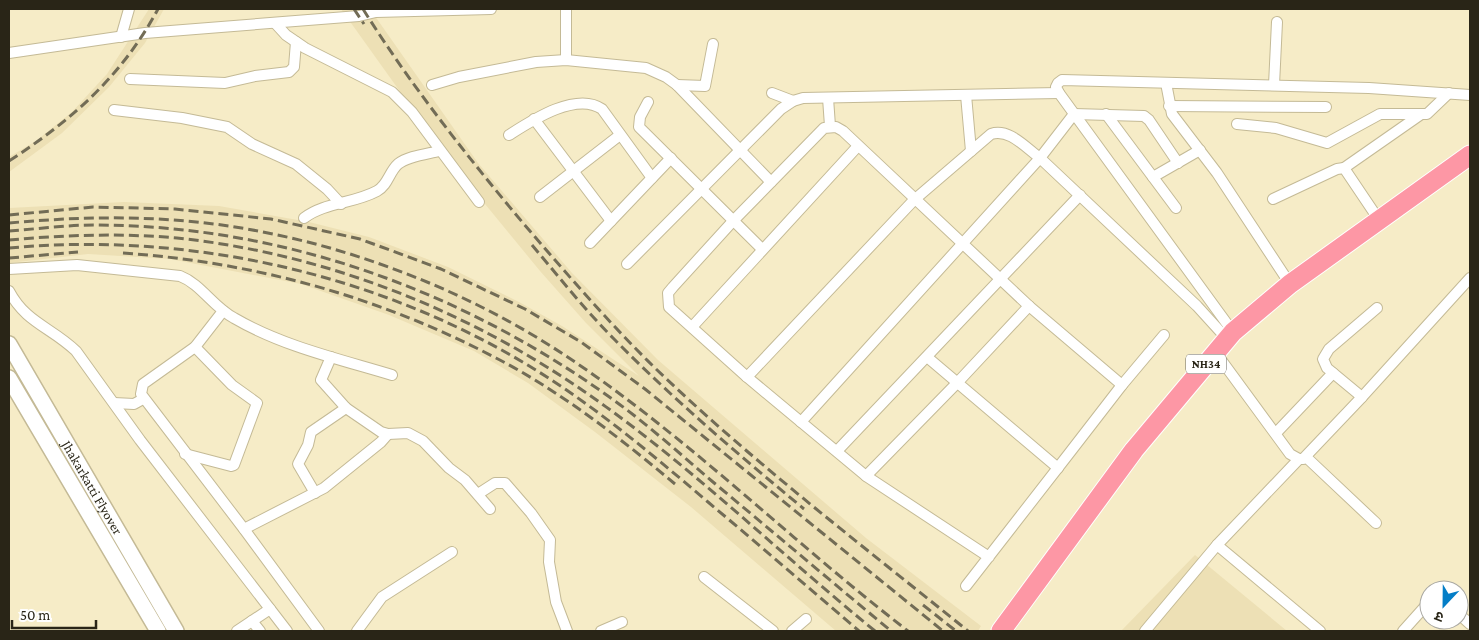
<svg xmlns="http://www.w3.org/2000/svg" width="1479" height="640" viewBox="0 0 1479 640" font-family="'Crimson Pro','Noto Sans Devanagari',serif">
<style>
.built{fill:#ede0b5}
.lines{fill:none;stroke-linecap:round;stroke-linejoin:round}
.street-casing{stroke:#c4ba96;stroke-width:12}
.secondary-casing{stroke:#c4ba96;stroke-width:18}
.highway-casing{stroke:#fff;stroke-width:21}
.street{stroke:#fff;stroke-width:10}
.secondary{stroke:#fff;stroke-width:15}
.highway{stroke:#fd97a5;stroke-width:19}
.rail{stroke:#726c56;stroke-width:3;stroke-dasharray:10 5;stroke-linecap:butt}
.labels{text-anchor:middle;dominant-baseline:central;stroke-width:4.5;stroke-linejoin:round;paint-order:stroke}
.shield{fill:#fff;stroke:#69665d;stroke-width:1}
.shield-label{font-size:12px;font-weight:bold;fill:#292517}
.street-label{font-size:14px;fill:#292517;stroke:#fff}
</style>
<rect width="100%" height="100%" fill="#f6ecc7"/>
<g class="built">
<path d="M149,9H164L145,43L109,87L62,133L9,172V157L36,141L72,112L107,74Z"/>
<path d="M341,9H370L478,163L572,273L658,360L866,538L981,626L978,631H836L691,507L595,432L528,383L474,351L389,315L301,284L170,259L88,254L9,263V208L124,202L219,206L309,222L369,237L448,267L519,302L562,326L639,376L586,323L540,271L449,160Z"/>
<path d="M1195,555L1287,631H1121Z"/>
</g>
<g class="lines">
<defs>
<g id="street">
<path d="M566,9V60"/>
<path d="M275,23L286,35L305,48L392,92L412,112L479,202"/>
<path d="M121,37L129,9"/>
<path d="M9,53L145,33L359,16L376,12L491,9"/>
<path d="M130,79L225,83L255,76L289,72L294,67L296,42"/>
<path d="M1166,83L1172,114L1217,173L1290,284"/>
<path d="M432,85L459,77L536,62L566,60L646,68L666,77L677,85L771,182"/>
<path d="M677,85L705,86L713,44"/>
<path d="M1274,85L1277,22"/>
<path d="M772,93L793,101"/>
<path d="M966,95L971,151"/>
<path d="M828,98L830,126"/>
<path d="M648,102L640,117L639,127L762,249"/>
<path d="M1169,106L1326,107"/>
<path d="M114,110L182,118L227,127L252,144L296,164L327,189L341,204"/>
<path d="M1106,114L1176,208"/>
<path d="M534,119L611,221"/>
<path d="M1237,124L1276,128L1327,143L1380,114H1427L1449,93"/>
<path d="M509,135C531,121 576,91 602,109L652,178"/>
<path d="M1344,168L1420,115"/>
<path d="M1153,177L1200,150"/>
<path d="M540,197L620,135"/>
<path d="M1273,199L1337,169L1344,168L1379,220"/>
<path d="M304,218C325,202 353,204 377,191C388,185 389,172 398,164C408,156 427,154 439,151"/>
<path d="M590,243L671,158"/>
<path d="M627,264L781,109L793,101L803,98L1059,93"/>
<path d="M9,269L77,265L180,276C201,284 213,307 234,318C282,346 339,359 392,375"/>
<path d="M9,291C26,323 51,327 76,351L140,440L287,631"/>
<path d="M223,311L195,347L143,384L141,394L244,529L319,631"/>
<path d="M692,327L858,146"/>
<path d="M1233,332L1059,93L1056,87L1058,83L1062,80L1369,88L1470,95"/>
<path d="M1216,353L1290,454L1299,459H1303L1362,397L1470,278"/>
<path d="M331,357L321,380L346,408L381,432L388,434L408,433L423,441L449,468L465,480L490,509"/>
<path d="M927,357L1058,468"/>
<path d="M747,377L914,200L991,134C1009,128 1025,147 1040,158L1074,114L1144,116L1149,120L1178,163"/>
<path d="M1122,385L1164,335"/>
<path d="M1362,397L1327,368L1323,359L1329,349L1377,308"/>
<path d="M114,403L134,404L143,399"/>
<path d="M801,422L1040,158L1197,306L1227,339"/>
<path d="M1276,433L1333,373"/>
<path d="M837,451L1080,195"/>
<path d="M185,454L231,466L234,465L257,403L232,385L195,347"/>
<path d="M1306,457L1376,523"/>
<path d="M866,476L958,382L1029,306"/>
<path d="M315,493L298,464L308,445L311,432L346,408"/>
<path d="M478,494L495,483H505L531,513L550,540L549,562L556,602L567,631"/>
<path d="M244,529L324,488L381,442L388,434"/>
<path d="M1217,545L1320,631"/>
<path d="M704,577L773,631"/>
<path d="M966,586C1018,520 1070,452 1122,385L1029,306L843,131L836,127L824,128L733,221L673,287L668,293L669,307L747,377L866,476L989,557"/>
<path d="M1459,614L1470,624"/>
<path d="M252,621L260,631"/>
<path d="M237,631L270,609"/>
<path d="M357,631L382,597L452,552"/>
<path d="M601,631L622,622"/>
<path d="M792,631L806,619"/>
<path d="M1145,631L1217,545L1299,459"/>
<path d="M1403,631L1429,602"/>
</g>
<g id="secondary">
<path id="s1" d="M9,344L176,631"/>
<path d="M9,378L158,631"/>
</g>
<path id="highway" d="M1001,631L1134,450L1233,332L1290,284L1470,155"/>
</defs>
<use href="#street" class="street-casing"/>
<use href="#secondary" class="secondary-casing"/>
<use href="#highway" class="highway-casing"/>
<use href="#street" class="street"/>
<use href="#secondary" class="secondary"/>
<use href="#highway" class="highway"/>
<g class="rail">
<path d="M354,9L364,24"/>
<path d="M363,9C410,84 466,155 523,223C566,273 609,323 656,369C754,463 863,546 968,631"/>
<path d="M9,161C72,120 122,76 158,9"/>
<path d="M9,215L93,207L175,209L271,219L360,239L441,269L525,309L581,342L645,389L943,631"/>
<path d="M9,223C64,218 118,216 173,220C307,229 451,280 563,354C686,435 791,541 908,631"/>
<path d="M9,231C37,229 66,225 94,225C280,225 458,289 608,396C645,422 679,453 713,482C773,532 832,582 891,631"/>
<path d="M9,240C64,235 121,233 177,238C322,253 465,309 585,392C688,463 778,552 875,631"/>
<path d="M532,245C559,277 585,310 614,339C674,400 739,455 804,509"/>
<path d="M9,248C182,232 363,270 514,357C584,397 647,450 708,502C759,545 809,588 859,631"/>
<path d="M123,253C254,262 380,297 496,358C560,391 620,438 675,484"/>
<path d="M9,258L78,252"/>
<path d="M923,605L956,631"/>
</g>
</g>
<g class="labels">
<rect class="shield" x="1186" y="354.5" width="40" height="19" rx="4"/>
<g class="shield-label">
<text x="1206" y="364">NH34</text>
</g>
<g class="street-label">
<text stroke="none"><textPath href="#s1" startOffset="166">Jhakarkatti Flyover</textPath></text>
</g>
</g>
<rect width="1479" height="640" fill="none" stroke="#292517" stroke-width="20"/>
<g transform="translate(1444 605) rotate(202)"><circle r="24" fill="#ffffff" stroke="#a9a8a2"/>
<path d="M0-4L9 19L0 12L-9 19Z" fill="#047ec7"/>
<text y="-8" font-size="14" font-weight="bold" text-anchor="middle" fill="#292517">उ</text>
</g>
<path d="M12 620v8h84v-8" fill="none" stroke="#292517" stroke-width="2.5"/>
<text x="20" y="620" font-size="15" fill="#292517" stroke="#ffffff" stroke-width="4" paint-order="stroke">50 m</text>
</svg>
